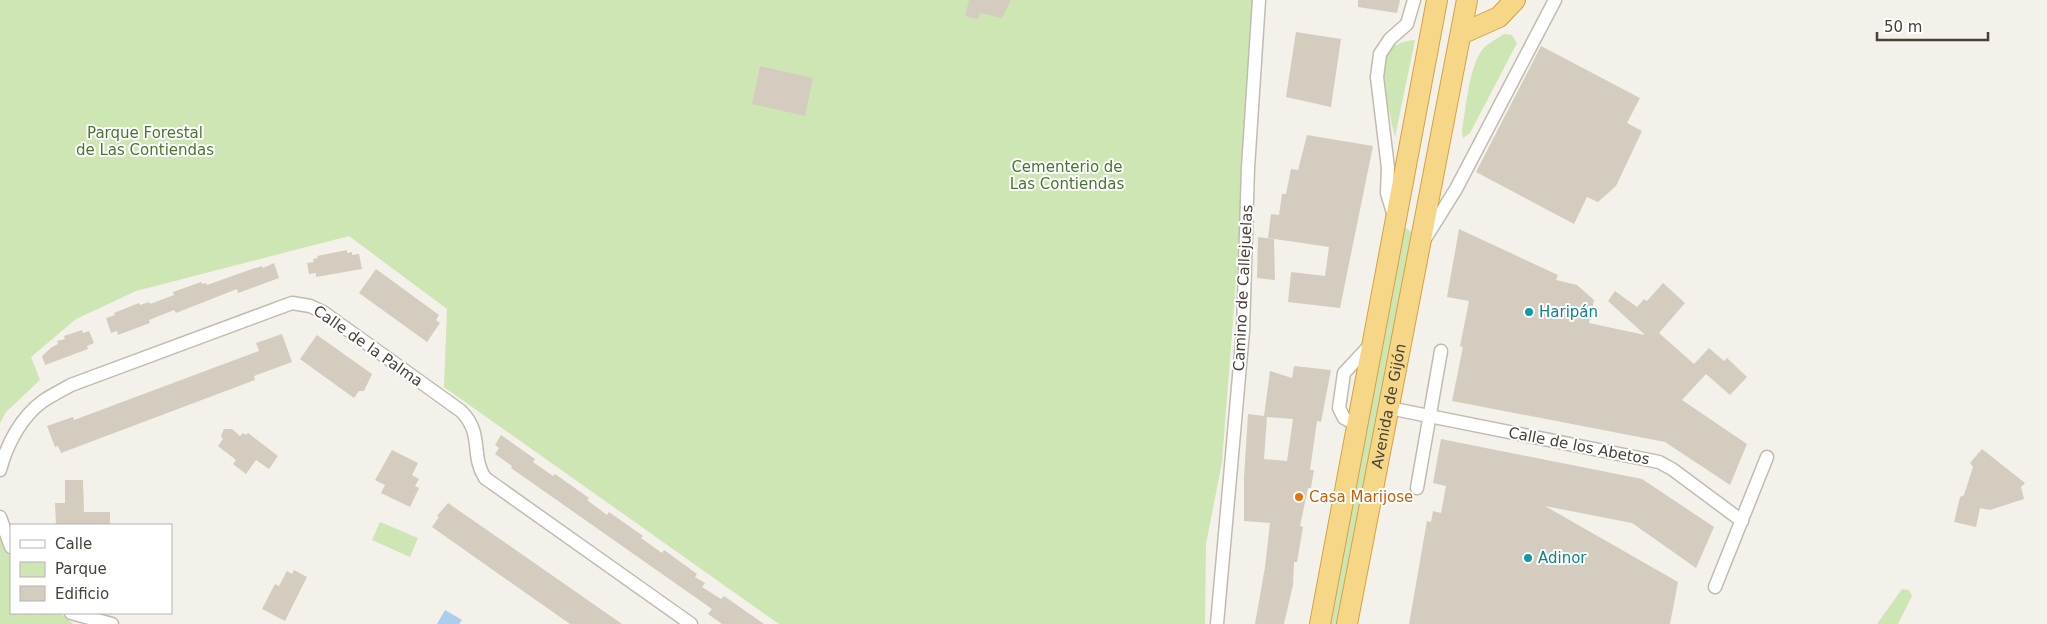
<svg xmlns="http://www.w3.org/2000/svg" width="2047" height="624" viewBox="0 0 2047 624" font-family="'DejaVu Sans',sans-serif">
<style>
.green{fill:#cee5b4}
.water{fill:#a9cfec}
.building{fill:#d4cdbf;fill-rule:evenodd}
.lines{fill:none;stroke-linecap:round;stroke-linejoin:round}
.minor-casing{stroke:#c2bbaf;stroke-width:15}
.trunk-casing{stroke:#d4a242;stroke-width:22}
.minor{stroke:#fff;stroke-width:12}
.trunk{stroke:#f6d788;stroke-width:20}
.culture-dot{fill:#0f9aa8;stroke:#fff;stroke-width:2}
.food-dot{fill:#e8710a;stroke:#fff;stroke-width:2}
.labels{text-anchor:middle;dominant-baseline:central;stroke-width:4;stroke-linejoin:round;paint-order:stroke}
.park-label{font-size:15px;fill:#47762e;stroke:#fff}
.street-label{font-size:15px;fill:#474138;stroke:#fff}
.culture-label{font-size:15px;fill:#0d838f;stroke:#fff;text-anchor:start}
.food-label{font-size:15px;fill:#c56008;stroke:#fff;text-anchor:start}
</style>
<rect width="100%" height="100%" fill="#f3f1e9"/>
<g class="green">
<path d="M0,0H1255L1254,50L1222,462L1206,544L1205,624H779L444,387L447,309L349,236L136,291L76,319L31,357L40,380L6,412L0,423Z"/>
<path d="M1504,34L1512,35L1517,43L1470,133L1463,138L1462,131C1466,109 1469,59 1487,45C1492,41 1499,38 1504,34Z"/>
<path d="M1415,40L1395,137C1391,119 1378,71 1385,56C1391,44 1404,41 1415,40Z"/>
<path d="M1404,226L1411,232L1406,279L1339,624H1328Z"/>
<path d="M380,522L418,538L410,557L372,540Z"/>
<path d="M0,539L3,540L11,556V613H60L73,624H0Z"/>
<path d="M1902,589L1909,590L1912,596L1898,624H1877Z"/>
</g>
<path class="water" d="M445,610L462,620L459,624H437Z"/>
<g class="building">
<path d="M969,0H1011L1002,18L980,13L978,19L965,16Z"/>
<path d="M1358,0H1400L1397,13L1358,7Z"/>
<path d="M1296,32L1341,39L1331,107L1286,97Z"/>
<path d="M1541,46L1640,98L1627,123L1642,131L1616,186L1598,202L1587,197L1574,224L1476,172Z"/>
<path d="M760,66L813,78L805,116L752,104Z"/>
<path d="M1307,135L1373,146L1340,308L1288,302L1291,272L1325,276L1329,247L1268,238L1271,214L1279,215L1282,194H1286L1291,169L1298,170Z"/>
<path d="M1459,229L1558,275L1556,280L1577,285L1594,300L1589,323L1645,335L1608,301L1615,291L1637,307L1644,299L1647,301L1663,283L1685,303L1659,333L1694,364L1709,348L1724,361L1727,358L1747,377L1730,395L1706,374L1682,400L1747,444L1730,485L1665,442L1452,401L1463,347L1460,346L1469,301L1447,297Z"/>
<path d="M1258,237L1274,239L1275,280L1257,278Z"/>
<path d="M347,250V253L352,252V255L359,254L362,269L316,277V273L309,274L307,263L314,262L313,259L318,258L317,256Z"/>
<path d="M274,263L279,278L238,293L237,289L176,313L174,310L149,320L150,323L118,335L117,331L111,333L106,318L115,315L114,313L139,303L140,305L149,302L150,304L174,295L173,292L201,282L202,284L206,283L207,285L252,269L262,266L263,268Z"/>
<path d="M376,269L439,315L436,320L440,323L427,342L359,293Z"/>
<path d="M82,330L83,333L89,331L94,343L87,346L88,349L45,365L42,356L52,347L58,344L57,341L65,339L64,336Z"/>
<path d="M282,334L292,362L254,376L255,380L61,453L58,446L55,447L47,426L73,417L74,420L259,351L256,343Z"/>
<path d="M317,335L372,374L364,391H359L354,398L300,359Z"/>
<path d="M1294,366L1331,370L1321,422L1317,421L1310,470H1314L1311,488H1308L1300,526L1303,527L1297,562H1294L1293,585L1284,624H1255L1265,567L1270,523L1244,521V478L1248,414L1264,416L1270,371L1292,378ZM1267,417L1293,419L1287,461L1264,459Z"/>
<path d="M224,429H232L240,436L243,433L246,435L248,433L278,456L269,469L256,460L246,474L233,464L236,460L218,446L223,439L221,436Z"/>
<path d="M501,435L535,459L533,462L553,476L555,474L589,498L587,500L607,515L609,512L643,536L641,538L662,553L664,550L697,574L695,577L705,583L702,587L721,599L724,596L764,624H722L708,614L712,609L511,468L512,466L495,454L499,448L495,445Z"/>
<path d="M1441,439L1642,479L1714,527L1696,568L1632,523L1545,506L1678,582L1670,624H1409L1427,521L1431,522L1433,511L1441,513L1446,486L1433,483Z"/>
<path d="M1982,449L2025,483L2021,487L2024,499L1990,510L1980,508L1976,527L1954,522L1960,497L1964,495L1973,467L1970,463Z"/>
<path d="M392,450L418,463L412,475L419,479L415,486L419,488L410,507L381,493L385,485L375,480Z"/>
<path d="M65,480H83L84,512H110V525H56L55,503H65Z"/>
<path d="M448,503L510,546L622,624H570L530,596L432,527L439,517L437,516Z"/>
<path d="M294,570L307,577L285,621L262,609L275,584L279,586L287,571L292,574Z"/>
</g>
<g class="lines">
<defs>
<g id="minor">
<path d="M1394,216L1387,193L1388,168L1377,77L1380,54L1390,39L1407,24L1414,0"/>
<path d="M1426,237L1456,189L1555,0"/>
<path d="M1389,408L1659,462L1672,469L1742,521"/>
<path d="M1357,425L1344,418L1339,408L1344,373L1371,344"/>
<path d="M0,470C7,444 21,417 43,401C52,395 62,390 71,385L292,303L310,306L323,312L461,411C484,434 470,455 485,478L691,624"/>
<path d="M1417,488L1441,351"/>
<path d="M0,517L11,547"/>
<path d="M1715,587L1767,457"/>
<path d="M71,613L112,624"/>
<path d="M1217,624L1243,331L1248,168L1259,0"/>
</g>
<g id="trunk">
<path d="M1461,34L1499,17L1515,0"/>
<path d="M1320,624L1437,0"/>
<path id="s1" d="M1347,624L1467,0"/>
</g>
</defs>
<use href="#minor" class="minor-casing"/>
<use href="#trunk" class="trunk-casing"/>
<use href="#minor" class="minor"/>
<use href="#trunk" class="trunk"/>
</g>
<g class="culture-dot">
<circle cx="1529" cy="312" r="5"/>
<circle cx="1528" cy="558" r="5"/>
</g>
<circle class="food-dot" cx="1299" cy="497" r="5"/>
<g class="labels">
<g class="park-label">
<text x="145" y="133">Parque Forestal<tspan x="145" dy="17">de Las Contiendas</tspan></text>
<text x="1067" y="167">Cementerio de<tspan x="1067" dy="17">Las Contiendas</tspan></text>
</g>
<g class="street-label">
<text transform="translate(1243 288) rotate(-87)">Camino de Callejuelas</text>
<text transform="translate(368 346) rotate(35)">Calle de la Palma</text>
<text stroke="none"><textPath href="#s1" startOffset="222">Avenida de Gijón</textPath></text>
<text transform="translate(1579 446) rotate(11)">Calle de los Abetos</text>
</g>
<g class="culture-label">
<text x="1539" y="312">Haripán</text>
<text x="1538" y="558">Adinor</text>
</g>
<g class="food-label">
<text x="1309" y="497">Casa Marijose</text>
</g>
</g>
<rect x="10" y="524" width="162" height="90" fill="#ffffff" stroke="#b5b3af"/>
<rect x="20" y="540" width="25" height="8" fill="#ffffff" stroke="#b5b3af"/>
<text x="55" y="549" font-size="15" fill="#474138">Calle</text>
<rect x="20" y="562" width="25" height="15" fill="#cee5b4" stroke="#b5b3af"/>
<text x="55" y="574" font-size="15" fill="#474138">Parque</text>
<rect x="20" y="586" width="25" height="15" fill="#d4cdbf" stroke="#b5b3af"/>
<text x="55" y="599" font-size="15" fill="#474138">Edificio</text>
<path d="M1877 32v8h111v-8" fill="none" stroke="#474138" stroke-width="2.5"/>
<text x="1884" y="32" font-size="15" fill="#474138" stroke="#ffffff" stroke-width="4" paint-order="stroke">50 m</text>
</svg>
